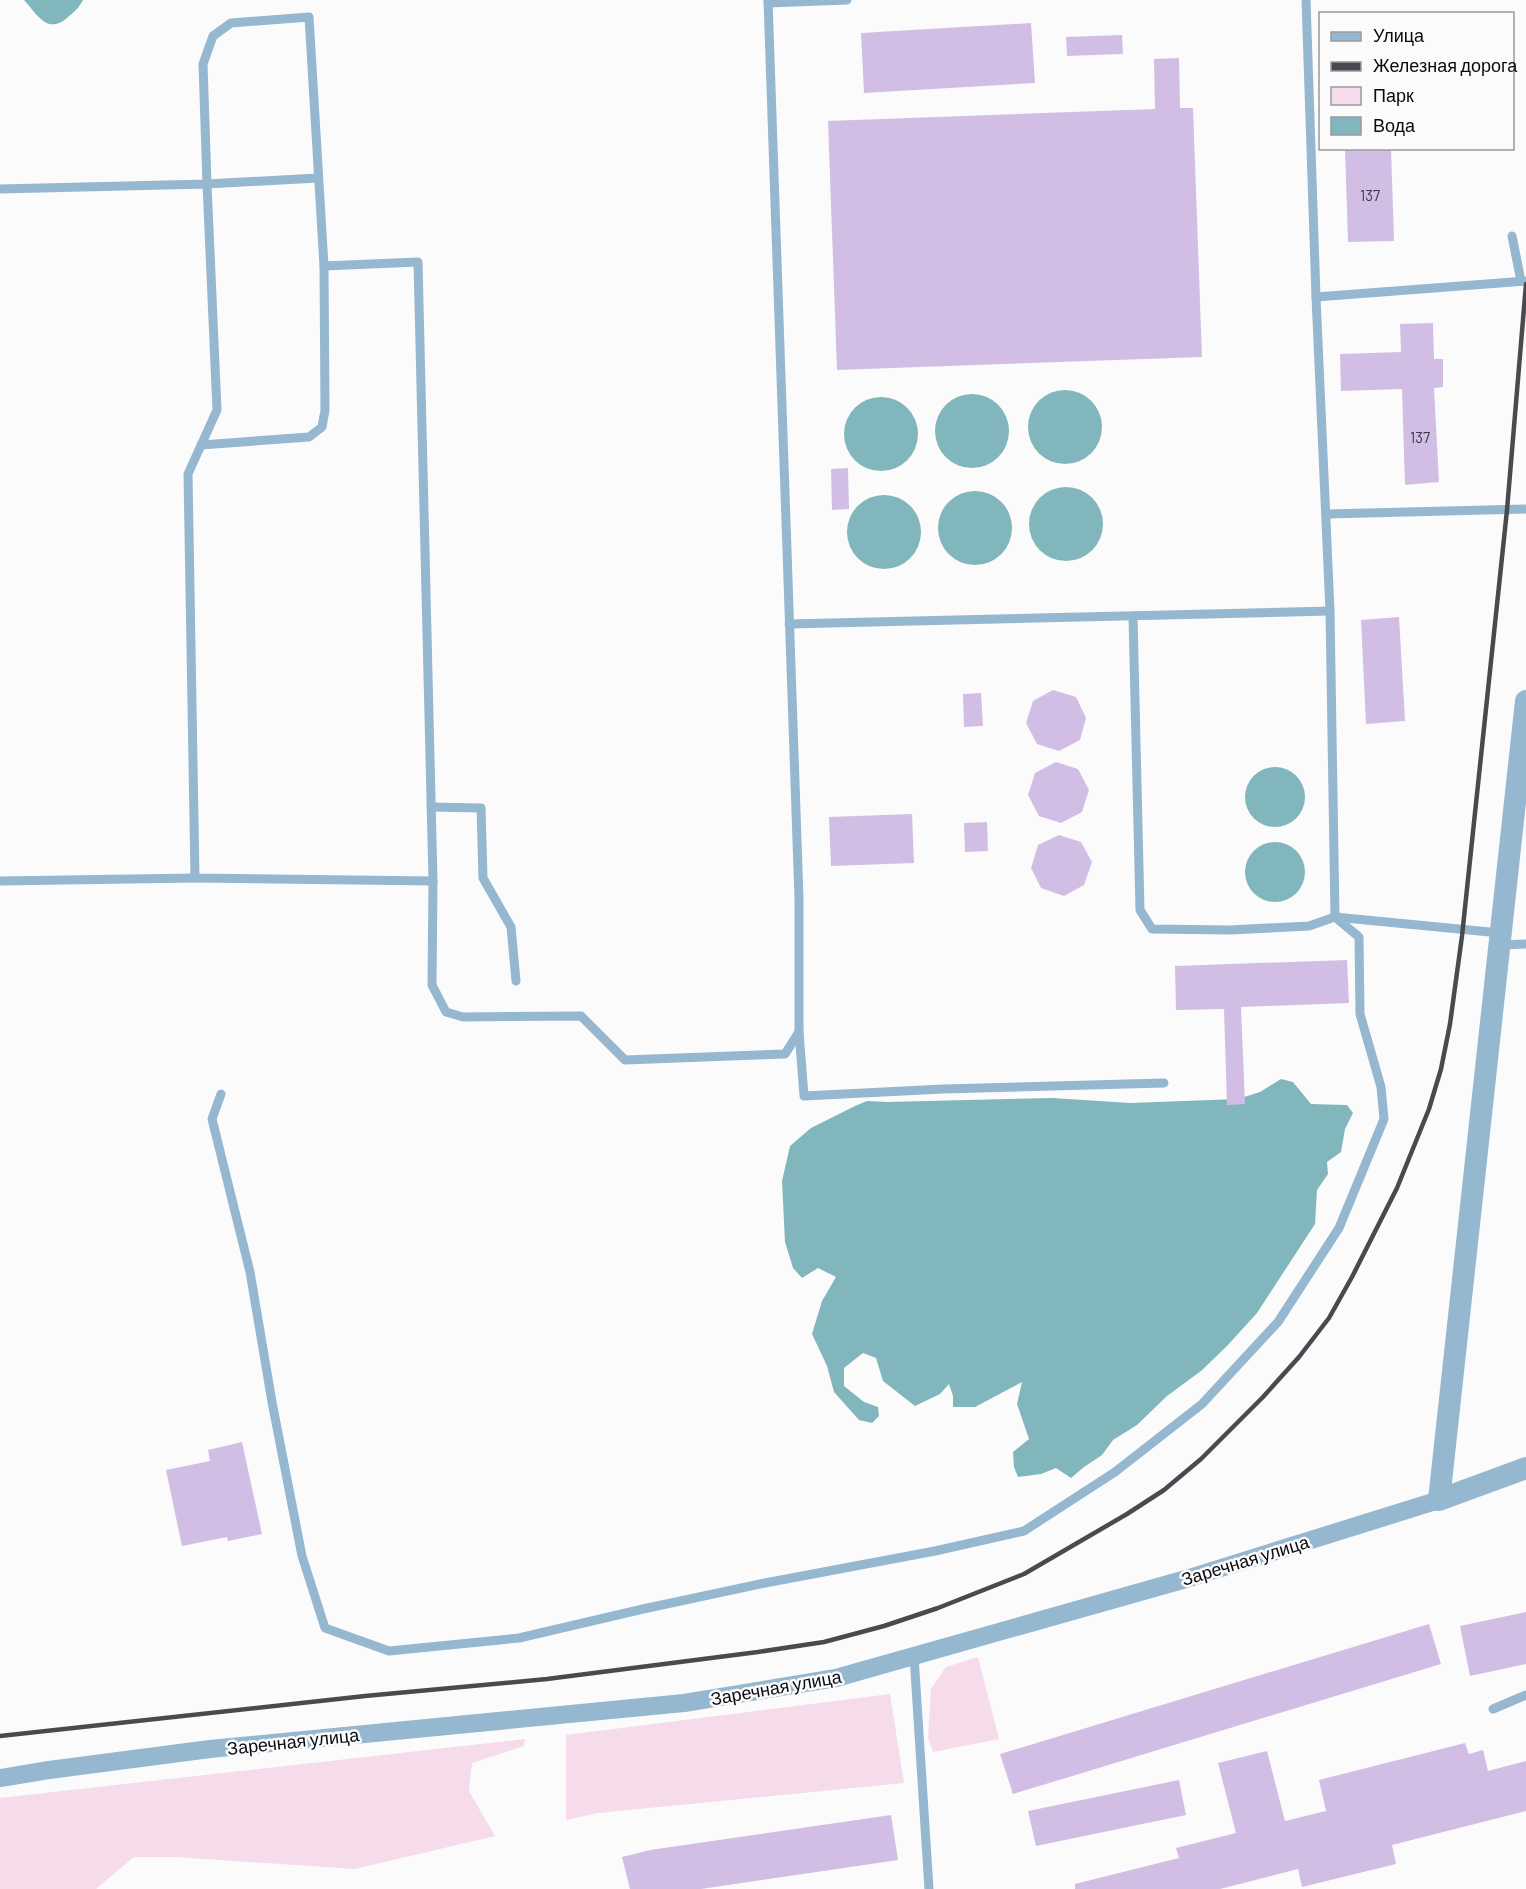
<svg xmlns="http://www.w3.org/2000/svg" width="1526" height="1889" viewBox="0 0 1526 1889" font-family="Barlow,sans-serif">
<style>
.green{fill:#f6dbea}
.water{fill:#82b6bd}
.building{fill:#d2bee4}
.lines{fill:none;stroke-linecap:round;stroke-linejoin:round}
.service{stroke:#95b7d0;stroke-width:9}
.minor{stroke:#95b7d0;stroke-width:18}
.tertiary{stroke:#95b7d0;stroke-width:22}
.rail{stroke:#494a50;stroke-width:4.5}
.labels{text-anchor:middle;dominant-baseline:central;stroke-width:5;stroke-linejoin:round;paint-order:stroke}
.number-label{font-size:15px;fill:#3b3847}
.street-label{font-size:18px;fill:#090b13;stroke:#fbfbfb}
</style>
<rect width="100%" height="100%" fill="#fbfbfb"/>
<g class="green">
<path d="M978,1657L999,1739L933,1752L928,1738L931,1689L946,1667Z"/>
<path d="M890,1694L904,1783L598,1813L566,1820V1735Z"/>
<path d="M525,1739L524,1746L472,1763L469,1791L495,1836L355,1869L175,1857H134L96,1889H0V1798Z"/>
</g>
<g class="water">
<path d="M24,0H83C79,8 74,12 67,18C47,35 37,14 24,0Z"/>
<circle cx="1065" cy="427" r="37"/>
<circle cx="972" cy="431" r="37"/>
<circle cx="881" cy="434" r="37"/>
<circle cx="1066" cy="524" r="37"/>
<circle cx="975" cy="528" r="37"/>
<circle cx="884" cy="532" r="37"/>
<circle cx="1275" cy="797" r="30"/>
<circle cx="1275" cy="872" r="30"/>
<path d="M1281,1079L1293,1082L1311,1104L1347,1105L1353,1113L1345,1129L1341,1152L1327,1162L1328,1174L1317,1190L1315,1224L1257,1313L1227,1346L1201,1371L1167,1396L1137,1425L1113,1440L1102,1455L1084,1467L1071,1478L1056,1468L1041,1474L1018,1477L1014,1467L1013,1452L1029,1439L1017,1404L1022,1382L975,1407H953V1396L949,1384L940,1394L915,1406L883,1381L876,1358L863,1353L844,1368V1386L864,1402L878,1407L879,1416L872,1423L859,1420L834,1392L827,1366L812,1334L822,1301L836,1277L818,1268L802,1278L793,1268L785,1242L782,1181L790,1146L811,1128L855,1106L867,1101L887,1102L1052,1098L1130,1103L1238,1099L1260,1092Z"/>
</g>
<g class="building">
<path d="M1031,23L1035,83L864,93L861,33Z"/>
<path d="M1122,35L1123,54L1067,56L1066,37Z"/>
<path d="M1179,58L1180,108H1193L1202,357L837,370L828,121L1155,109L1154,59Z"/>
<path d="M1345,148H1391L1394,241L1348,242Z"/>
<path d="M1433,323L1434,359H1443V387L1434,388L1439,482L1405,485L1402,389L1341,391L1340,354L1401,352L1400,324Z"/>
<path d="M848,468L849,509L832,510L831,469Z"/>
<path d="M1399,617L1405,721L1366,724L1361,620Z"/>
<path d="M1053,690L1076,697L1086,718L1080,740L1059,751L1037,744L1026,723L1033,701Z"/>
<path d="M981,693L983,726L964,727L963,694Z"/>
<path d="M1056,762L1078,769L1089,790L1082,812L1061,823L1039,816L1028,795L1035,773Z"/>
<path d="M912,814L914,863L831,866L829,817Z"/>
<path d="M987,822L988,851L965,852L964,823Z"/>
<path d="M1059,835L1081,842L1092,862L1084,885L1064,896L1041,888L1031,868L1038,845Z"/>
<path d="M1347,960L1349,1003L1241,1007L1245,1104L1227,1105L1224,1009L1176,1010L1175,966Z"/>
<path d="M242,1442L262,1534L228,1541L227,1537L182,1546L166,1470L210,1461L208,1450Z"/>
<path d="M1526,1612V1664L1470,1676L1460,1626Z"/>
<path d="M1429,1624L1441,1664L1013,1794L1000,1754Z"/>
<path d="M1465,1743L1469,1754L1483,1750L1488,1771L1526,1761V1811L1392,1845L1396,1864L1302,1887L1298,1869L1220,1889H1075V1884L1179,1858L1176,1848L1236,1833L1218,1763L1267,1751L1285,1821L1326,1811L1319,1780Z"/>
<path d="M1179,1780L1186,1815L1036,1846L1028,1811Z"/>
<path d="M891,1815L898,1860L701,1889H630L622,1857L650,1850Z"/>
</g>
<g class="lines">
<g class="service">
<path d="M768,0L799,898V1032L804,1096L943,1089L1164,1083"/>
<path d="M1306,0L1316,297L1526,281"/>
<path d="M768,3L847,0"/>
<path d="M0,189L207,184L203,64L213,36L231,23L309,17L324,266L418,262L433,881L195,878L188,474L217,410L207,184L318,178"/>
<path d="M1512,236L1521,281"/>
<path d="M201,445L309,437L322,427L325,410L324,266"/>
<path d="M1327,514L1526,509"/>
<path d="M1133,616L1140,910L1152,929L1230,930L1309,926L1335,917L1500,933"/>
<path d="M789,624L1330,611"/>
<path d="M431,807L481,808L483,878L511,927L516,981"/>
<path d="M0,881L195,878"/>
<path d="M433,881L432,985L446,1012L463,1017L581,1016L625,1060L785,1054L799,1032"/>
<path d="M1500,945L1526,944"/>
<path d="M221,1094L212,1119L250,1272L272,1402L302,1556L325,1628L389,1651L519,1638L643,1609L765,1583L935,1551L1024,1531L1115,1472L1202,1404L1278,1322L1339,1228L1384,1119L1381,1087L1360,1014L1359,937L1335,917L1330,611L1316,297"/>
<path d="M914,1656L929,1889"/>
<path d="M1493,1709L1526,1695"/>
</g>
<path class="minor" d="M0,1778L49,1770L210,1749L684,1703L836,1678L1186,1579L1439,1500"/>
<path class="tertiary" d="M1526,701L1439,1500L1526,1468"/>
<path class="rail" d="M0,1736L365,1696L547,1679L758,1652L824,1642L884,1626L938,1608L1024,1574L1127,1514L1164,1490L1201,1459L1263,1397L1299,1357L1329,1318L1352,1277L1397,1188L1429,1109L1441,1069L1450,1024L1462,936L1507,510L1526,284"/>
</g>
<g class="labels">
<g class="number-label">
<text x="1370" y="195">137</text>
<text x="1420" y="437">137</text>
</g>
<g class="street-label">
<text transform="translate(1245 1560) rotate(-17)">Заречная улица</text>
<text transform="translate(776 1687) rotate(-10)">Заречная улица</text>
<text transform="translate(293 1741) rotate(-6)">Заречная улица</text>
</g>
</g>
<rect x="1319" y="12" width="195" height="138" fill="#fbfbfb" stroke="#9a9b9e" stroke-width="1.5"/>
<rect x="1331" y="32" width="30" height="9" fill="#95b7d0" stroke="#9a9b9e" stroke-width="1.5"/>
<text x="1373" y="42" font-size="18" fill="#090b13">Улица</text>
<rect x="1331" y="62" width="30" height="9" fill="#494a50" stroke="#9a9b9e" stroke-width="1.5"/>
<text x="1373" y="72" font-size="18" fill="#090b13">Железная дорога</text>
<rect x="1331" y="87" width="30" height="18" fill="#f6dbea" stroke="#9a9b9e" stroke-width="1.5"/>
<text x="1373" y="102" font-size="18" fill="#090b13">Парк</text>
<rect x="1331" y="117" width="30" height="18" fill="#82b6bd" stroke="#9a9b9e" stroke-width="1.5"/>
<text x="1373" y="132" font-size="18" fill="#090b13">Вода</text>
</svg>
